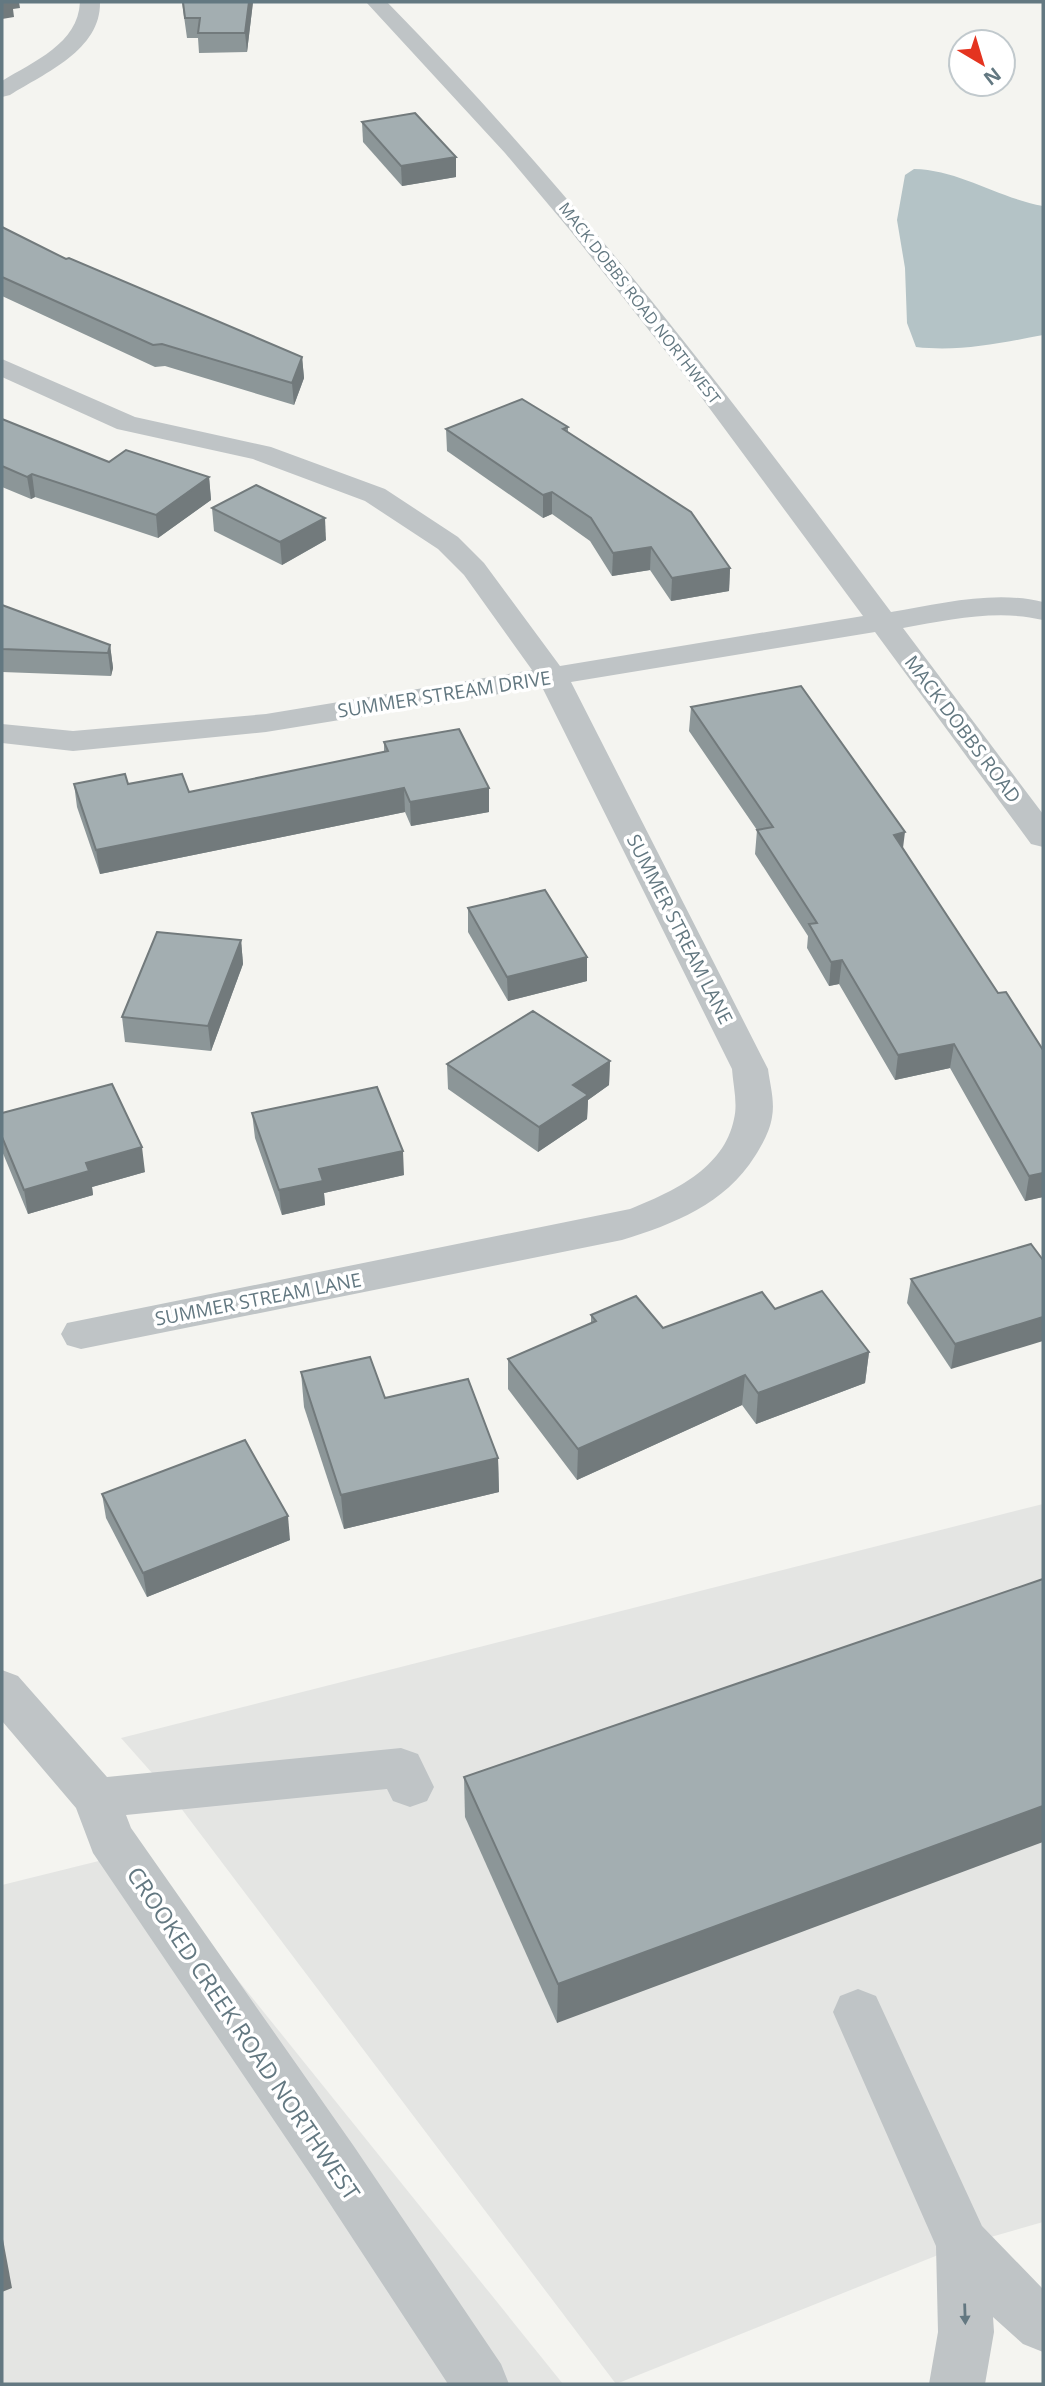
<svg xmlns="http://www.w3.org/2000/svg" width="1045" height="2386" viewBox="0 0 1045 2386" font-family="'Open Sans',sans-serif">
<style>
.built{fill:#e4e5e3}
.water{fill:#b4c3c6}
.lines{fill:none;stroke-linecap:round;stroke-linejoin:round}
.minor{fill:#bfc4c6;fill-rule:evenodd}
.wall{fill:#8c9698}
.shaded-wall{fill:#727a7c}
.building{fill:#a3aeb1;stroke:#727a7c;stroke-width:2}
.oneway{fill:#637881}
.labels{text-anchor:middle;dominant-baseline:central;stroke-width:7;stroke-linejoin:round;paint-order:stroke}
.far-street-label{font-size:16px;fill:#637881;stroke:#fff}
.street-label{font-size:19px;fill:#637881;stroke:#fff}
.near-street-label{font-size:23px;fill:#637881;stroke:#fff}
</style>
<rect width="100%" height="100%" fill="#f4f4f0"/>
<g class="built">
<path d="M1043,1504V2222L963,2245L616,2384L168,1791L121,1738Z"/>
<path d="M135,1852L563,2384H2V1885Z"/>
</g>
<path class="water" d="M914,169C960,170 998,198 1043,206V335C1001,343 960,352 916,347L907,323L905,268L897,220L905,175Z"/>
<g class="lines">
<g class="minor">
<path d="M80,2H100C101,50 45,73 10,95L2,97V81C34,61 78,44 80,2Z"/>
<path d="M366,2H387C573,191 733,400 891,612C940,604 994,590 1043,602V620C997,609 949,620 903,628L1043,814V847L1031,844L875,632L571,682L768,1069C770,1085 775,1101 772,1117C770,1131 762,1145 755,1156C725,1204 674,1224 622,1240L81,1349L67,1345L61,1334L67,1323L630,1209C672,1192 724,1169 734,1119C738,1103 733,1085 732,1069L542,687L266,732L73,751L2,743V724L73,731L266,714L532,670L464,575L438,549L365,501L253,459L117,429L2,377V359L135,417L271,447L385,489L458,537L484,563L560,666L863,616L693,386L569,229L505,153Z"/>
<path d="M2,1670L18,1676L107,1777L401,1748L418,1754L434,1787L427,1801L410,1807L393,1801L387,1789L126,1815L131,1828L353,2145L501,2364L509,2384H448L315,2181L93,1853L76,1808L2,1721Z"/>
<path d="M858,1989L876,1996L982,2226L1043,2289V2352L1023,2344L993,2317L994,2332L985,2384H929L938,2332L936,2246L833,2012L840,1996Z"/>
</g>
</g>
<g class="wall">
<path d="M182,2H253L247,52L199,53L198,38H187Z"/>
<path d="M362,122L456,157V177L402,186L363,142Z"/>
<path d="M2,227L66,259L302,357L304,378L294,405L165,366L155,367L2,296Z"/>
<path d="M2,419L109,462L209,477L211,500L158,538L35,497L31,499L2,487Z"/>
<path d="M568,427V432L730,568L729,591L671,601L650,570L612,576L590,541L552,514L543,518L447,451L446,429Z"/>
<path d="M212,508L326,540L282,565L214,531Z"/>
<path d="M2,605L110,645L113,668L111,676L2,672Z"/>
<path d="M691,707L903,849L1043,1197L1025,1201L950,1068L895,1080L839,984L829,986L807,948L808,936L755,854L757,830L689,731Z"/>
<path d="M384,742L489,812L411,826L405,812L100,874L77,807L74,784H128L189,792L384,752Z"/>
<path d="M468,908L587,981L508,1001L468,932Z"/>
<path d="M241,940L243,964L211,1051L125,1042L122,1017Z"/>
<path d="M610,1061L609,1085L588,1100L587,1119L538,1152L448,1089L447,1064Z"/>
<path d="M2,1113L145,1172L92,1187L93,1195L28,1214L2,1151Z"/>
<path d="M252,1113L404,1175L324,1193L325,1205L282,1215L255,1138Z"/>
<path d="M1043,1260L951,1369L907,1303L911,1279Z"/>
<path d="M775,1309L869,1352L865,1383L756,1424L742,1405L577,1480L508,1389V1359L591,1323V1315L663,1328Z"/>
<path d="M301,1372L385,1398L498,1458L499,1492L344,1529L304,1407Z"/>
<path d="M102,1494L290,1540L147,1597L106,1518Z"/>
<path d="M1043,1579L557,2023L465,1817L464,1777Z"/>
</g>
<g class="shaded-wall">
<path d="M2,2H19L20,8L13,9L14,17L2,19Z"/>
<path d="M249,2H253L247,52L245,33Z"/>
<path d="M456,157V177L402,186L401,166Z"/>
<path d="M302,357L304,378L294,405L292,383Z"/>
<path d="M32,474L35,497L31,499L27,477Z"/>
<path d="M209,477L211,500L158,538L156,515Z"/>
<path d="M552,492V514L543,518V495Z"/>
<path d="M325,518L326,540L282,565L280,542Z"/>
<path d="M651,547L650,570L612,576L613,553Z"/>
<path d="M730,568L729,591L671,601L672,578Z"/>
<path d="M110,645L113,668L111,676L108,653Z"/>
<path d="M404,788L405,812L100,874L96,850Z"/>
<path d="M489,788V812L411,826L410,802Z"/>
<path d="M905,832L902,856L894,835Z"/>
<path d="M241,940L243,964L211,1051L208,1026Z"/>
<path d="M587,957V981L508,1001L507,977Z"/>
<path d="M842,960L839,984L829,986L831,962Z"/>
<path d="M954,1044L950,1068L895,1080L898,1055Z"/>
<path d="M610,1061L609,1085L588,1100L587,1119L538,1152L539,1127L573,1085Z"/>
<path d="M142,1147L145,1172L92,1187L93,1195L28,1214L24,1190L86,1163Z"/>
<path d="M403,1151L404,1175L324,1193L325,1205L282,1215L279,1190L319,1169Z"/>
<path d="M1043,1173V1197L1025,1201L1029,1176Z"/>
<path d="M1043,1317V1341L951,1369L955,1344Z"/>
<path d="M869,1352L865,1383L756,1424L758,1393Z"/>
<path d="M745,1375L742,1405L577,1480L578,1449Z"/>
<path d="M498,1458L499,1492L344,1529L341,1495Z"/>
<path d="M288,1516L290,1540L147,1597L143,1573Z"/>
<path d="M1043,1806V1842L557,2023L558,1984Z"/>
<path d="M2,2234L12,2288L2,2292Z"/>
</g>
<g class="building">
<path d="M183,2H249L245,33H198L200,18H185Z"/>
<path d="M415,113L456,157L401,166L362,122Z"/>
<path d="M2,227L66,259L69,258L302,357L292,383L162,344L153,345L2,277Z"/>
<path d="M522,399L568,427L563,429L691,512L730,568L672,578L651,547L613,553L591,518L552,492L543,495L446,429Z"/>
<path d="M2,419L109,462L126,450L209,477L156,515L32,474L27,477L2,466Z"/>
<path d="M256,485L325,518L280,542L212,508Z"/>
<path d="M2,605L110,645L108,653L2,649Z"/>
<path d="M801,686L905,832L894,835L998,993L1006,992L1043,1050V1173L1029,1176L954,1044L898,1055L842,960L831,962L809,924L817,923L757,830L773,827L691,707Z"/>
<path d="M459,729L489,788L410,802L404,788L96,850L74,784L125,774L128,784L182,774L189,792L388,751L384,742Z"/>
<path d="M545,890L587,957L507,977L468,908Z"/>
<path d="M157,932L241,940L208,1026L122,1017Z"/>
<path d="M533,1011L610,1061L573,1085L588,1095L539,1127L447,1064Z"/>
<path d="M112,1084L142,1147L86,1163L89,1171L24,1190L2,1137V1113Z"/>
<path d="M377,1087L403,1151L319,1169L323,1181L279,1190L252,1113Z"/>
<path d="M1031,1244L1043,1260V1317L955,1344L911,1279Z"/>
<path d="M822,1291L869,1352L758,1393L745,1375L578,1449L508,1359L596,1321L591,1315L636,1296L663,1328L762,1292L775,1309Z"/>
<path d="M370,1357L385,1398L468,1379L498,1458L341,1495L301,1372Z"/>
<path d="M245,1440L288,1516L143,1573L102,1494Z"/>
<path d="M1043,1579V1806L558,1984L464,1777Z"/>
</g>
<defs><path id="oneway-solid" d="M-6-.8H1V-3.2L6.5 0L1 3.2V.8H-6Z" transform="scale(1.75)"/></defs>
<use class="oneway" href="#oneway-solid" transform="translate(965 2314) rotate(88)"/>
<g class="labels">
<g class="far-street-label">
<text transform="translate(640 303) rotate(52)">MACK DOBBS ROAD NORTHWEST</text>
</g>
<g class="street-label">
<text transform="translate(444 694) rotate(-9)">SUMMER STREAM DRIVE</text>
<text transform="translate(963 729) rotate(53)">MACK DOBBS ROAD</text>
<text transform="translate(680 929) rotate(63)">SUMMER STREAM LANE</text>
<text transform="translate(258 1299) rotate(-11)">SUMMER STREAM LANE</text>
</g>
<g class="near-street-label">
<text transform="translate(244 2033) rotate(56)">CROOKED CREEK ROAD NORTHWEST</text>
</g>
</g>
<rect width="1045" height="2386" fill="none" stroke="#637881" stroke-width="7"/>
<g transform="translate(982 63) rotate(142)"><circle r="33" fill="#ffffff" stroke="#c1c9cd" stroke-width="2"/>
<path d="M0-5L12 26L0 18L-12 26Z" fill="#e43420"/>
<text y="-10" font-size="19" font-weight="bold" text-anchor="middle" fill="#637881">N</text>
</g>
</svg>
